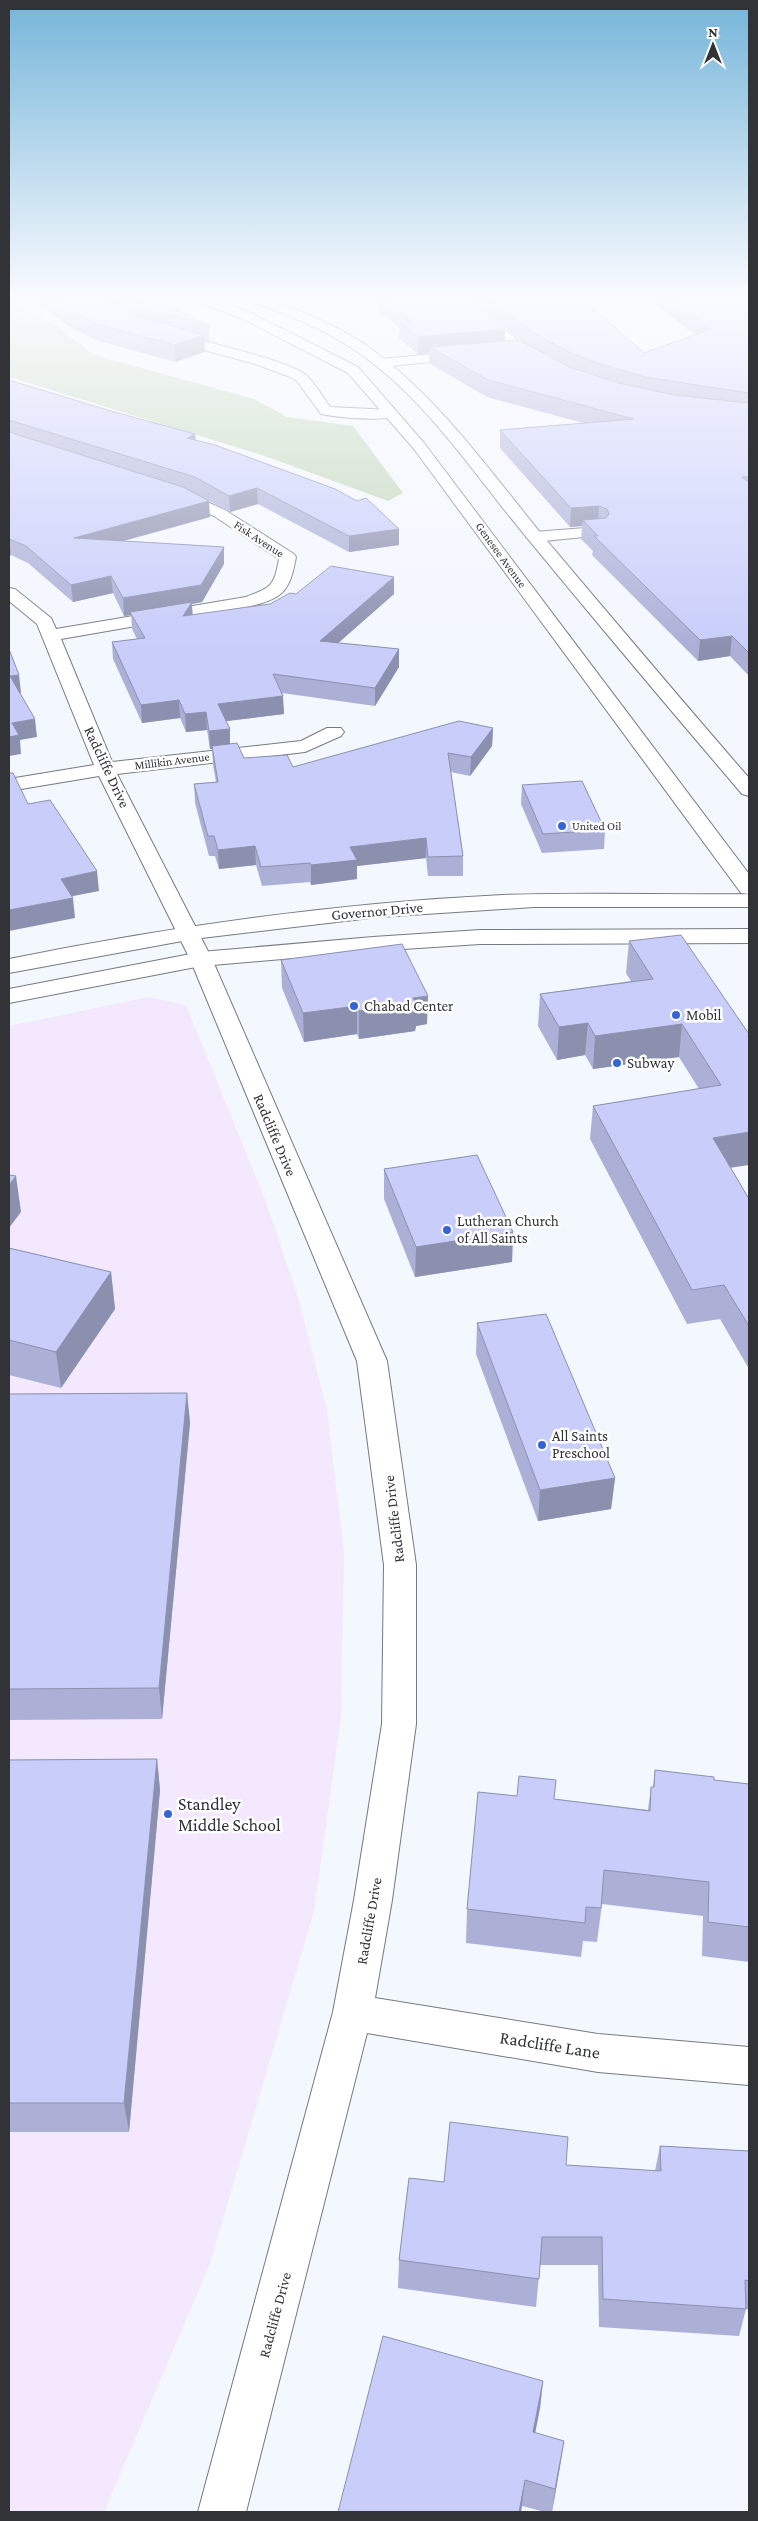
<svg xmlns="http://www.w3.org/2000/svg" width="758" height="2521" viewBox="0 0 758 2521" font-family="'Crimson Pro',serif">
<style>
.education{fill:#f3e8fd}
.green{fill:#c0d6b6}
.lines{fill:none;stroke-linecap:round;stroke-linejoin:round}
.minor-casing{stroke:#767a82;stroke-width:2}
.major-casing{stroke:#767a82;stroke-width:2}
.minor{fill:#fff;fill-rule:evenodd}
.major{fill:#fff;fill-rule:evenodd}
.wall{fill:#acb0d7;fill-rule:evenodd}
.shaded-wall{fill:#8c90af}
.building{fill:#c8cdfa;stroke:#8c90af}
.poi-dot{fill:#3465d4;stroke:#fff;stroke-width:2}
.labels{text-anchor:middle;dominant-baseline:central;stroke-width:5;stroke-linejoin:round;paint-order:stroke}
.far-street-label{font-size:12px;fill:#313337;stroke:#fff}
.far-poi-label{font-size:12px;fill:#313337;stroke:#fff;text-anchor:start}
.street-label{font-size:15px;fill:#313337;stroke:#fff}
.poi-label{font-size:15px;fill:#313337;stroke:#fff;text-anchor:start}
.near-poi-label{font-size:18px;fill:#313337;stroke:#fff;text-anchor:start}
.near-street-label{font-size:18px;fill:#313337;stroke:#fff}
</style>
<rect width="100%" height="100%" fill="#f3f7fe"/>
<path class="education" d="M149,997L186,1005L266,1202L299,1301L327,1411L344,1552L341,1717L314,1911L209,2266L104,2512H9V1026Z"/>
<path class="green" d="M9,303L55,325L94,355L254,399L287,417L353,426L403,493L388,501L262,455L9,377Z"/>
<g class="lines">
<defs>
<g id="minor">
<path d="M448,295H461L526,347L547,361L540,365C524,361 458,309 448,295Z"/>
<path d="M168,332C194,339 292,361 307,376C316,385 323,397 330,407L391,410L398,414C391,423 334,417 321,414L297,381L288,376L252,363L163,339L162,336Z"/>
<path d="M465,351L472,355L470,358L381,367L374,363L381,359Z"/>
<path d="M176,488L225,510L294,554L296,557C290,589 285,598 251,606L61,639L112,762L301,741L327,728H341L344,732L341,736L305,752L117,774L212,959L387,1361L416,1565V1724L392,1900L375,1998L598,2034L749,2047V2085L598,2072L367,2033L246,2512H198L333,2012L354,1900L382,1724L384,1565L357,1361L190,959L99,776L9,791V779L94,765L37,624L9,601V588L15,589L51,618L56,629L246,597C272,587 274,586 279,559L214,516L171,496L168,493Z"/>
<path d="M598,527L604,529L606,532L604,535L534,542L526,537L534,532Z"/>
</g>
<g id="major">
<path d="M184,295H201L249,312L358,367L424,443L749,874V907H534L379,917L193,939L9,973V959C172,926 337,903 503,895C585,892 667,895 749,894L741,893L414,449L348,373L241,318L186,298Z"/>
<path d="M238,295H256L264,298C300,311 338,325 370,348C443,401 495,479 553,548C618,625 683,702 749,778V796L742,794C667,706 592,617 519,528C469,467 425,399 359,353C323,327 281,312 240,298Z"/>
<path d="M749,929V943L480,944L373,951L201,966L9,1003V989L201,952L373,937L480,930Z"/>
</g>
</defs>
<use href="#minor" class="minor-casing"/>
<use href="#major" class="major-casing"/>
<use href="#minor" class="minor"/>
<use href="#major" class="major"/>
</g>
<g class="wall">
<path d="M29,295H97L110,301L101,295H143L209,325L210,341L204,340L205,352L175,362L96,340L70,327Z"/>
<path d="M366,295H578L644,353L695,335L643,295H749V676L730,656L698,661L592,555L593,551L581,539L582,526L570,527L500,448V430L583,423L487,397L429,363V353L418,354L399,338L400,328L379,311V306ZM479,307L522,341H505Z"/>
<path d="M9,380L111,411L195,434L196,440L399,529V545L349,552L258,504L230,512L194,493L210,517L124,541L224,547V564L202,602L192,604V615L270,604L296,594H394L338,643L399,649V667L375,706L282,693L284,714L226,721L230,744L244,758L293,767L493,728L492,746L470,776L451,772L463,856V876H428L426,858L357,866V879L311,885L310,882L262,886L256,865L219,869L215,856H209L195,803L194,784L216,782L213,765L212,749H210L207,730L186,732L180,718L142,723L113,659L112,642L137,639L132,629L131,615L124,616L113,593L73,602L28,563L11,555L9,556Z"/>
<path d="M522,785L605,830L604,849L542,853L521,804Z"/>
<path d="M629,941L749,1034L731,1168L749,1199V1369L720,1319L687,1324L590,1139L593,1106L699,1089L679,1057L593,1069L585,1055L557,1060L538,1026L540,994L631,981L626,973Z"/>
<path d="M281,960L427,1024L416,1026L415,1031L359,1039L357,1034L304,1042L282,988Z"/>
<path d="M384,1169L513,1232L512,1262L415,1277L384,1199Z"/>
<path d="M9,1248L111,1272L115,1309L61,1388L9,1375Z"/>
<path d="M477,1323L615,1478L611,1509L538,1521L476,1354Z"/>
<path d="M187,1393L190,1423L162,1719L9,1720V1394Z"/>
<path d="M157,1759L160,1790L129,2132H9V1760Z"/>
<path d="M655,1770L714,1780L749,1784V1962L702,1956L703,1916L602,1904L597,1942L583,1941L581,1957L466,1943L467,1909L517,1796L554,1799L648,1810L651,1787H653Z"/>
<path d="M660,2146L749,2151V2310L746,2309L739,2336L599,2327L598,2265H540L536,2307L398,2288L399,2260L444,2182L566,2165L655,2171Z"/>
<path d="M543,2381L540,2408L535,2433L564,2441L552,2512H545L522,2506L521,2512H338Z"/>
</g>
<g class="shaded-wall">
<path d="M505,329L504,346L430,347L429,353L418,354V337Z"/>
<path d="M204,335L205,352L175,362L174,345Z"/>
<path d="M195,434L196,449L187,438Z"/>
<path d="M257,488L258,504L230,512L229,496Z"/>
<path d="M209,501L210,517L75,554L74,538Z"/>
<path d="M599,506L598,525L583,520L582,526L570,527L571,508Z"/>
<path d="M399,529V545L349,552V536Z"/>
<path d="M9,539L11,555L9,556Z"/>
<path d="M224,547V564L202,602L192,604L193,619L130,612L131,615L124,616L123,598Z"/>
<path d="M111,576L113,593L73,602L71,585Z"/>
<path d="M394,577V594L320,659V641Z"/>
<path d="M732,636L730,656L698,661L700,640Z"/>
<path d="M399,649V667L375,706V688Z"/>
<path d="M19,675L21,693L12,694L10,676Z"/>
<path d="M283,696L284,714L219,722L218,704Z"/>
<path d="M179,700L180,718L142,723L141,705Z"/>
<path d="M206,712L207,730L186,732L185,714Z"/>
<path d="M35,719L37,737L20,740L21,754L9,756V737L12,723Z"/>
<path d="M493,728L492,746L470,776L471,757Z"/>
<path d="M230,729V747L210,749L209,731Z"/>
<path d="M426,838V858L357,866V879L311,885V865L350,847Z"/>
<path d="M255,846L256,865L219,869L218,850Z"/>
<path d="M97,871L99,891L63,898L61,879Z"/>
<path d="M73,898L75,918L9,931V910Z"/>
<path d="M428,996L427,1024L416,1026L415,1031L359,1039V1011L413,998Z"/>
<path d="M357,1006V1034L304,1042L303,1013Z"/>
<path d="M588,1023L585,1055L557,1060L559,1027Z"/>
<path d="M682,1024L679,1057L593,1069L595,1036Z"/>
<path d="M749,1132V1165L709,1171L713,1138Z"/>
<path d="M16,1176L21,1212L9,1228V1185Z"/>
<path d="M513,1232L512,1262L415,1277L416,1247Z"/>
<path d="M111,1272L115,1309L61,1388L56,1352Z"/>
<path d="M187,1393L190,1423L162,1719L159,1688Z"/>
<path d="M615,1478L611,1509L538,1521L540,1490Z"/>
<path d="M157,1759L160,1790L129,2132L124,2103Z"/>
<path d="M543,2381L540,2408L530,2459L533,2432Z"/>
<path d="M564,2441L560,2467L552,2512L555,2489Z"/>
<path d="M525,2480L521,2512H519Z"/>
</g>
<g class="building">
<path d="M48,295H97L140,317L204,335L174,345L95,323L68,310Z"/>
<path d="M125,295H143L209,325L160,312Z"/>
<path d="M379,295H464L505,329L418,337L400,322L411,321Z"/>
<path d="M484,295H578L644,353L711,329L665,295H749V393L645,377L594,362L569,352L534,333Z"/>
<path d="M519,340L569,367L619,383L674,395L749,403V477H742L749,482V653L732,636L700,640L594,536H598L583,520L606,518L609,514L607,509L599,506L571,508L500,430L634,419L488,380L430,347Z"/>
<path d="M9,380L111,411L195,434L187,438L215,445L335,489L357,501L366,498L399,529L349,536L257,488L229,496L195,477L9,420Z"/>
<path d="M9,432L183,487L209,501L74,538L224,547L201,585L123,598L111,576L71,585L26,546L9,539Z"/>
<path d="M331,566L394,577L320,641L399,649L375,688L273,674L283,696L218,704L230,729L209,731L206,712L185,714L179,700L141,705L112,642L145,638L130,612L192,602L183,616L270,604L290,593L296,594Z"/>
<path d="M9,649L19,675L10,676L35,719L12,723L19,735L9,737Z"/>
<path d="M459,721L493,728L471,757L448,753L463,856L428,857L426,838L350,847L357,860L311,865L310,863L261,867L255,846L218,850L214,836H208L194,784L218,782L212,746L237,743L244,758L287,755L293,767Z"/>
<path d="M9,773H13L28,804L50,800L97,871L61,879L73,898L9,910Z"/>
<path d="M582,781L605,830L543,834L522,785Z"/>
<path d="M681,935L749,1034V1132L713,1138L749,1199V1326L724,1285L692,1290L593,1106L721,1085L682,1024L595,1036L588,1023L559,1027L540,994L653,979L629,941Z"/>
<path d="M402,944L428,996L413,998L416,1003L359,1011L357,1006L303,1013L281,960Z"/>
<path d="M477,1155L513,1232L416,1247L384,1169Z"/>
<path d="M9,1175L16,1176L9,1185Z"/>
<path d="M9,1248L111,1272L56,1352L9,1340Z"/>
<path d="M546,1314L615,1478L540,1490L477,1323Z"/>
<path d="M187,1393L159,1688L9,1689V1394Z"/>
<path d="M157,1759L124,2103H9V1760Z"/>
<path d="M655,1770L714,1777V1780L749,1784V1927L708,1922L709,1882L604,1870L601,1908L586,1907L585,1923L467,1909L478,1792L517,1796L519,1776L556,1780L554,1799L650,1811L651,1787H654Z"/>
<path d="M450,2122L568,2137L566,2165L661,2171L660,2146L749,2151V2281L745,2280L746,2309L603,2299L602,2237H542L539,2279L399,2260L409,2178L444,2182Z"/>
<path d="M383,2336L543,2381L533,2432L564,2441L555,2489L525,2480L519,2512H338Z"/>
</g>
<linearGradient id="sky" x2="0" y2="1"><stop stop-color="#75b5d9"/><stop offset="0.46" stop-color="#fafbff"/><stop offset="1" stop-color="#fafbff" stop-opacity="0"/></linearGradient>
<rect width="758" height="648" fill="url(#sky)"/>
<g class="poi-dot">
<circle cx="562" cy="826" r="5"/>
<circle cx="354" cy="1006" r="5"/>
<circle cx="676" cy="1015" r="5"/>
<circle cx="617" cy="1063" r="5"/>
<circle cx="447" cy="1230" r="5"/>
<circle cx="542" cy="1445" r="5"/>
<circle cx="168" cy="1814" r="5"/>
</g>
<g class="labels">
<g class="far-street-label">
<text transform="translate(259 539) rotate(33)">Fisk Avenue</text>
<text transform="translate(501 555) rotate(54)">Genesee Avenue</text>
<text transform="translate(172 761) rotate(-7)">Millikin Avenue</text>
</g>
<g class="far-poi-label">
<text x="572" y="826">United Oil</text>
</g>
<g class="street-label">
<text transform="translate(107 767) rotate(65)">Radcliffe Drive</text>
<text transform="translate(377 911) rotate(-5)">Governor Drive</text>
<text transform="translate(275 1135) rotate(67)">Radcliffe Drive</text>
<text transform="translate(394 1519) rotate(-97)">Radcliffe Drive</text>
<text transform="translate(369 1921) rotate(-80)">Radcliffe Drive</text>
<text transform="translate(275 2315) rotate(-75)">Radcliffe Drive</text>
</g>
<g class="poi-label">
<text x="364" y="1006">Chabad Center</text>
<text x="686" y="1015">Mobil</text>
<text x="627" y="1063">Subway</text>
<text x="457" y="1221">Lutheran Church<tspan x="457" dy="17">of All Saints</tspan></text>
<text x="552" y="1436">All Saints<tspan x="552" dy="17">Preschool</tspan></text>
</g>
<g class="near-poi-label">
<text x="178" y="1804">Standley<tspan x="178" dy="21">Middle School</tspan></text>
</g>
<g class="near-street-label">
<text transform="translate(550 2045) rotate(9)">Radcliffe Lane</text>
</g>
</g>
<rect width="758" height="2521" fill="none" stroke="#313337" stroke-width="20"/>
<g transform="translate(713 45)" stroke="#ffffff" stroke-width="4" paint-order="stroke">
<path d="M0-4L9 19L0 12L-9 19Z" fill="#313337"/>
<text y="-8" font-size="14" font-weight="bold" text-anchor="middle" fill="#313337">N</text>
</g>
</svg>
